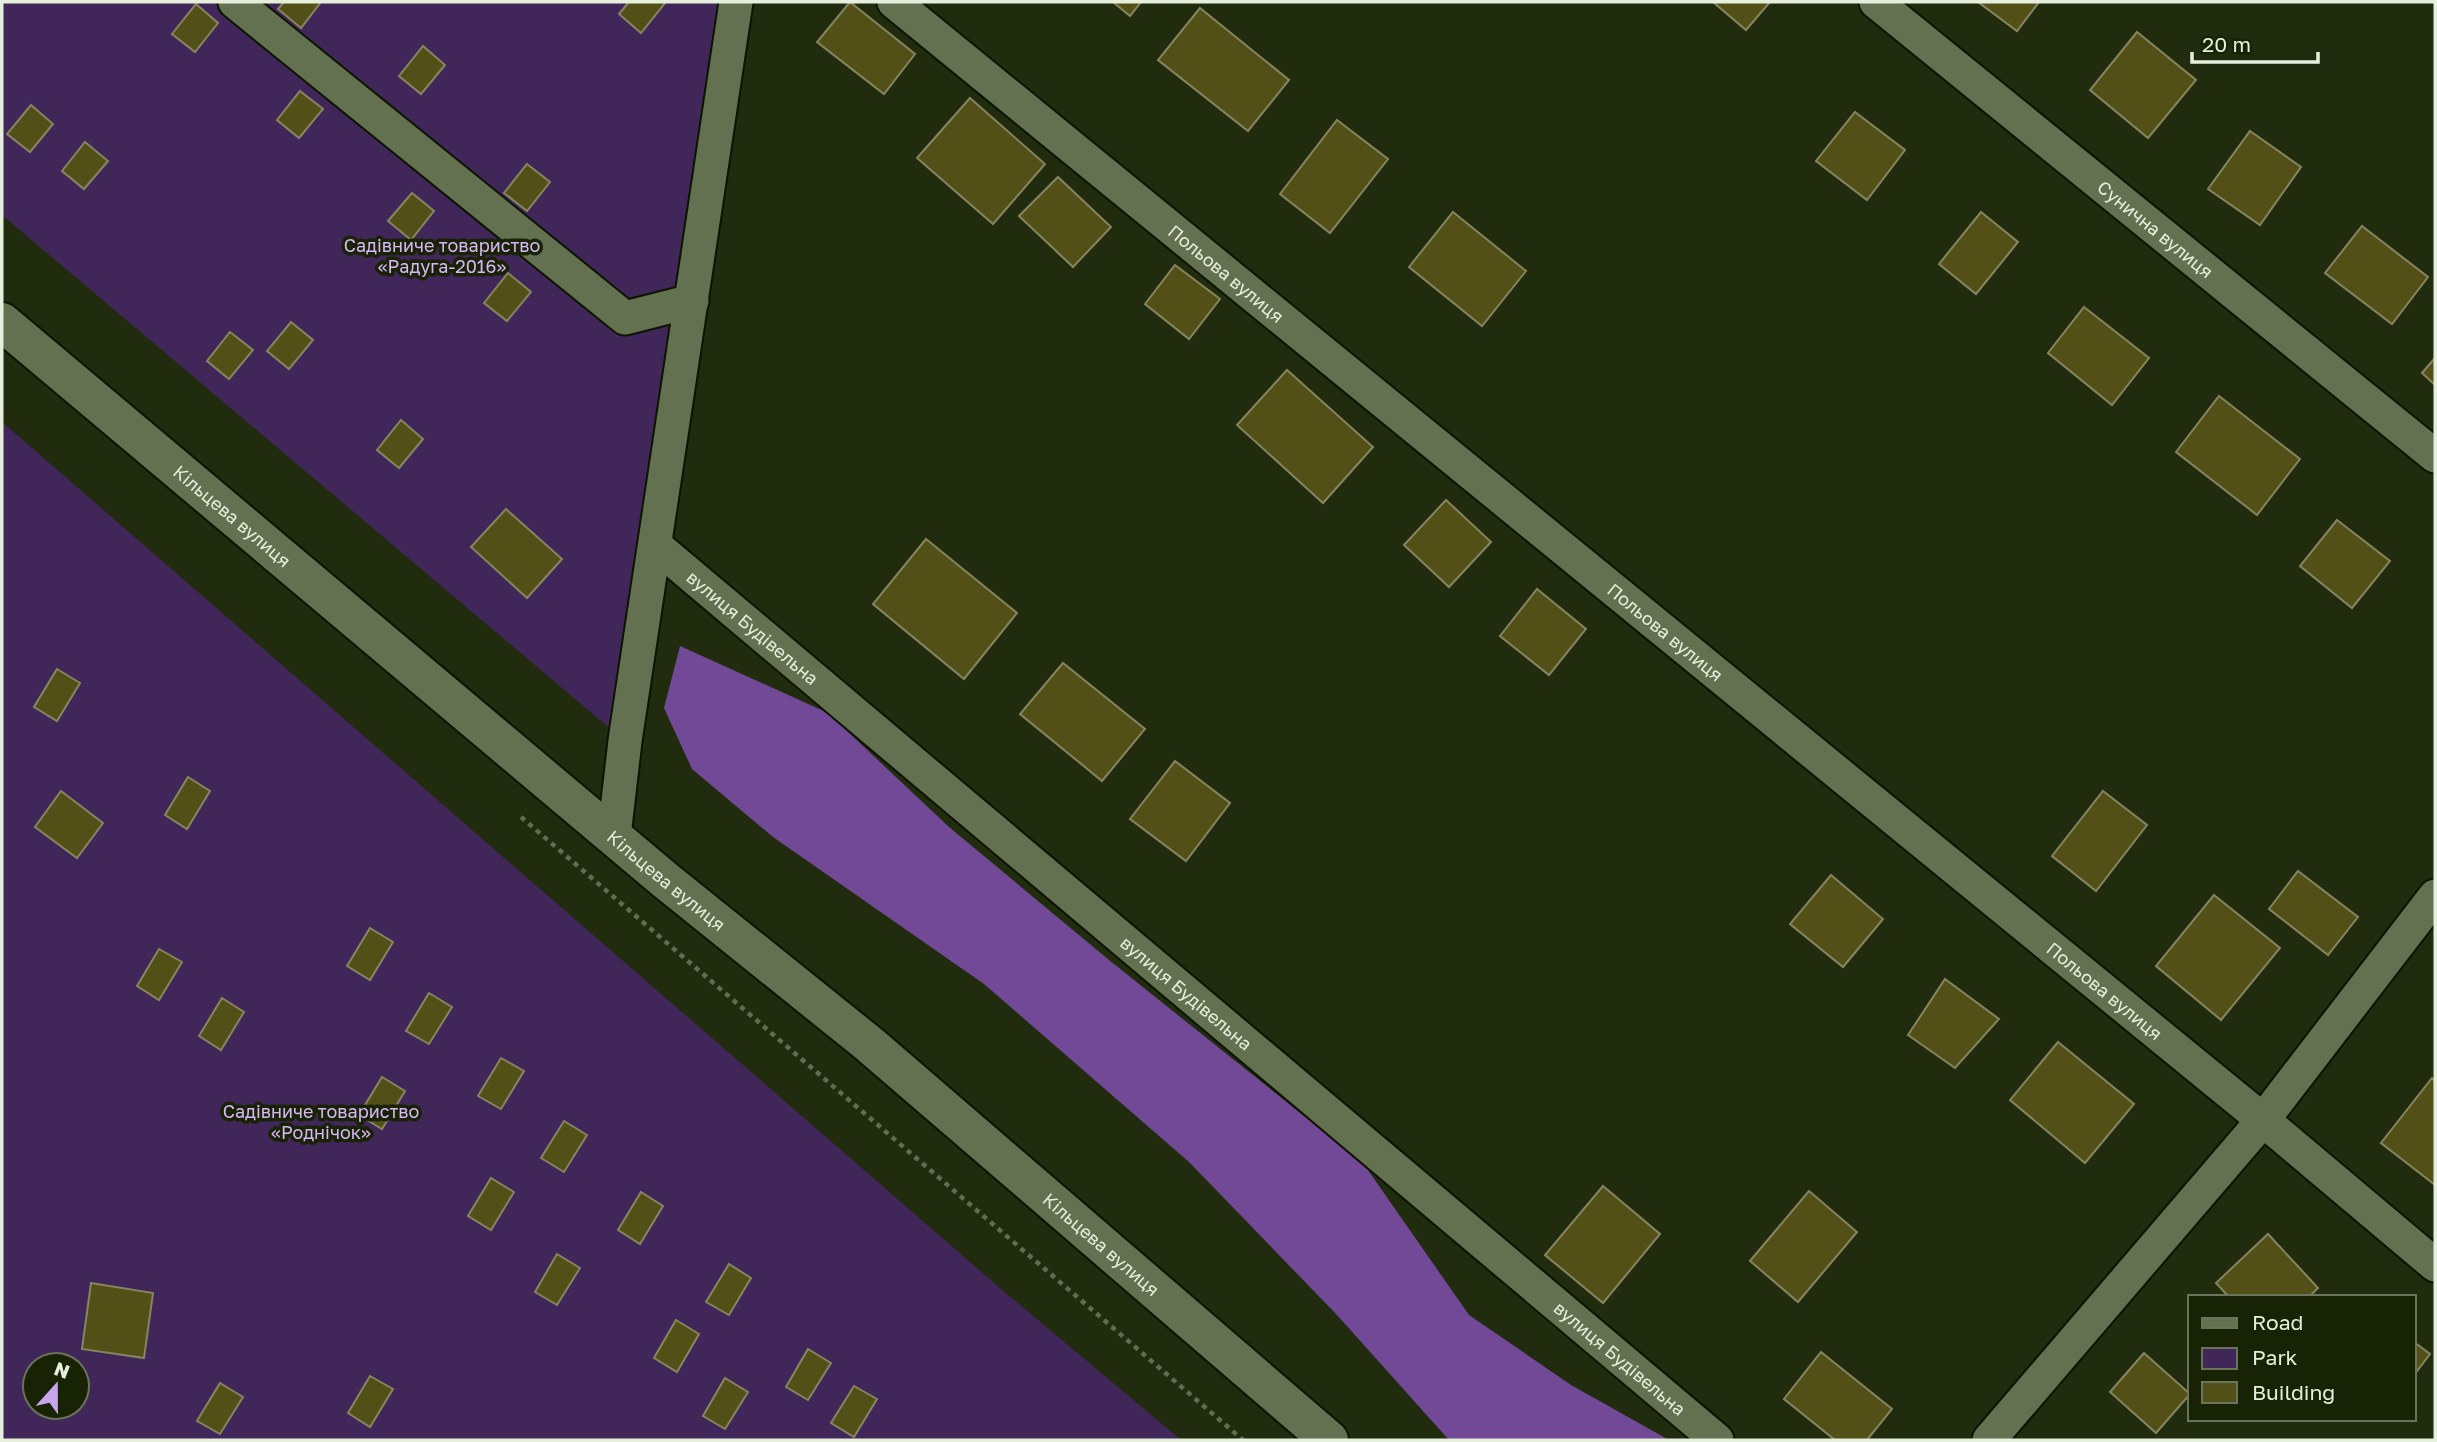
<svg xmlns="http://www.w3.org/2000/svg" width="2437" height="1442" viewBox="0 0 2437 1442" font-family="'Golos Text',sans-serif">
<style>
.green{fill:#412759;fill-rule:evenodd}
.forest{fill:#724997}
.building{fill:#524f17;stroke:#868561;stroke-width:2}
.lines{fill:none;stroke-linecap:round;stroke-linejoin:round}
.street-casing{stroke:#0b1400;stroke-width:37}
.secondary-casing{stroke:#0b1400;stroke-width:42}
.path{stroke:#626c52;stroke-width:4.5;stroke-dasharray:5 5;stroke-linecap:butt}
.street{stroke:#637150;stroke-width:33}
.secondary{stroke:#637150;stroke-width:38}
.labels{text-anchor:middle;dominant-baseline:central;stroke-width:7;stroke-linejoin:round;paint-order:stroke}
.street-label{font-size:18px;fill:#e6eedc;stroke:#182205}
.park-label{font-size:18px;fill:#d7b7f8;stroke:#182205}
</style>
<rect width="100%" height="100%" fill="#212c0e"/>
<g class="green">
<path d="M2,2H736L625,741L2,215Z"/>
<path d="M2,422L1001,1289L1181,1440H2ZM35,1365H77V1407H35Z"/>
</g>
<path class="forest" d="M680,646L828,713L949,827L1109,960L1363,1163L1469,1315L1571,1385L1669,1440H1449L1337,1315L1189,1162L984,984L773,837L692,769L664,708Z"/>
<g class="building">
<path d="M284,2H321L301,28L278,9Z"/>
<path d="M629,2H663L665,3L641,33L619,14Z"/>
<path d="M850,2L915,54L884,94L817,42Z"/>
<path d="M1113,2H1141L1130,16Z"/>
<path d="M1713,2H1770L1746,30Z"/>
<path d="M1978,2H2039L2017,31Z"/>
<path d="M196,4L218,23L195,52L172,34Z"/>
<path d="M1200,8L1289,80L1248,131L1158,60Z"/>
<path d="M2137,32L2196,80L2148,138L2090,90Z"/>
<path d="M423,46L445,65L421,94L399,76Z"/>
<path d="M300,91L323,109L299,138L277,120Z"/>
<path d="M970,98L1045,164L993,224L917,158Z"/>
<path d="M31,105L53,124L30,152L7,134Z"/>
<path d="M1855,112L1905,150L1867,200L1816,161Z"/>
<path d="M1337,120L1388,159L1330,233L1280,194Z"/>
<path d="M2250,131L2301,167L2260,225L2208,189Z"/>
<path d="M85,142L108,161L84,189L62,171Z"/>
<path d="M527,164L550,182L527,211L504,193Z"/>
<path d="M1058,177L1111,227L1073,267L1019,216Z"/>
<path d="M412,193L434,211L411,240L388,221Z"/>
<path d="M1453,212L1526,271L1482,326L1409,267Z"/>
<path d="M1981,212L2018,242L1976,294L1939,264Z"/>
<path d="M2362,226L2428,277L2392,324L2325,273Z"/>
<path d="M1175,265L1220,299L1189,339L1145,304Z"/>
<path d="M508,273L531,292L507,321L484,303Z"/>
<path d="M2084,307L2149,358L2112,405L2048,353Z"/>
<path d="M291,322L313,340L289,369L267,351Z"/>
<path d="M230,332L253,350L229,379L207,361Z"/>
<path d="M2435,358V385L2422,373Z"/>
<path d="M1287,370L1373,447L1323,503L1237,425Z"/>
<path d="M2219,396L2300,459L2257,515L2176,452Z"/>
<path d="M401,420L423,439L399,468L377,450Z"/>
<path d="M1446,500L1491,542L1449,587L1404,545Z"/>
<path d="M506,509L562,559L527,598L471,547Z"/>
<path d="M2337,520L2390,561L2352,608L2300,566Z"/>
<path d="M926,539L1017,613L964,679L873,604Z"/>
<path d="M1537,589L1586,629L1549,675L1500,636Z"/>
<path d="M1063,663L1145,729L1102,781L1020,714Z"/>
<path d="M57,669L80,683L57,721L34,707Z"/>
<path d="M1175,761L1230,803L1186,861L1130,819Z"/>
<path d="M188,777L210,791L187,829L165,815Z"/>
<path d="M61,791L103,823L77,858L35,827Z"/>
<path d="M2103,791L2147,825L2096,891L2052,856Z"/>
<path d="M2298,871L2358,917L2328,955L2269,909Z"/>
<path d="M1831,875L1883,919L1843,967L1790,924Z"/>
<path d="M2214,895L2280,948L2221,1020L2156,966Z"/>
<path d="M370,928L393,942L370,980L347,966Z"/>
<path d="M159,949L182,962L159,1000L137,986Z"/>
<path d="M1945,979L1999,1019L1955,1068L1908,1035Z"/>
<path d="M429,993L452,1007L429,1044L406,1031Z"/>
<path d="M222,998L244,1012L221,1050L199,1036Z"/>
<path d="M2058,1042L2134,1104L2085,1163L2010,1100Z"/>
<path d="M501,1058L524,1071L501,1109L478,1096Z"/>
<path d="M382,1077L405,1091L382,1129L359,1115Z"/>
<path d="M2432,1078L2435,1081V1185L2381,1143Z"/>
<path d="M564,1121L587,1135L564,1172L541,1158Z"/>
<path d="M491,1178L514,1192L491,1230L468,1216Z"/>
<path d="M1603,1186L1660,1234L1603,1303L1545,1255Z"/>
<path d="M1809,1191L1857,1232L1798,1302L1750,1261Z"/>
<path d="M641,1192L663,1206L640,1244L618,1230Z"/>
<path d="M2268,1234L2318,1288L2309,1297H2229L2216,1283Z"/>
<path d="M557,1254L580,1268L557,1305L535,1292Z"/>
<path d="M729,1264L751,1278L729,1315L706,1302Z"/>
<path d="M91,1283L153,1293L144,1358L82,1349Z"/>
<path d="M676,1320L699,1334L677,1372L654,1358Z"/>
<path d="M2414,1342L2430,1354L2414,1375Z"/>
<path d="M808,1349L831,1363L808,1400L786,1387Z"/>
<path d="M1821,1352L1892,1409L1867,1440H1835L1784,1399Z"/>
<path d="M2144,1353L2190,1394L2156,1433L2110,1392Z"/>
<path d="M370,1376L393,1389L370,1427L348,1413Z"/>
<path d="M725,1378L748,1392L725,1429L703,1416Z"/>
<path d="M220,1383L243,1397L220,1434L197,1421Z"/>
<path d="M854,1386L877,1399L854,1437L831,1423Z"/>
</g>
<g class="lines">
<defs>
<g id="street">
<path d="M235,2L625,318L692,301"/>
<path id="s1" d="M894,2L2263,1120L2435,1265"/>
<path id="s2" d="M1876,2L2435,456"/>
<path id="s3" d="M655,545L1717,1440"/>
<path d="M614,836L625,741L736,2"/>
<path d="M1989,1440L2263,1120L2435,896"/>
</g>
<g id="secondary">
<path id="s4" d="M2,322L665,880L869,1044L1329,1440"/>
</g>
</defs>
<use href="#street" class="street-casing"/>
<use href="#secondary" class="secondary-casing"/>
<path class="path" d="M521,817L1243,1440"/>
<use href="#street" class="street"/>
<use href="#secondary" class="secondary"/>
</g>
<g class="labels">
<g class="street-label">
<text stroke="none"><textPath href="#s2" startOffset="360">Сунична вулиця</textPath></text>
<text stroke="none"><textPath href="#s1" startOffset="429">Польова вулиця</textPath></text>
<text stroke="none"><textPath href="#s4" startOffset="301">Кільцева вулиця</textPath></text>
<text stroke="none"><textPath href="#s3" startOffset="128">вулиця Будівельна</textPath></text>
<text stroke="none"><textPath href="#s1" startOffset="996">Польова вулиця</textPath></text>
<text stroke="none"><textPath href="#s4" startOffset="868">Кільцева вулиця</textPath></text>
<text stroke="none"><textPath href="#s1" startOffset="1563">Польова вулиця</textPath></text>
<text stroke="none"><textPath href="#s3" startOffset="695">вулиця Будівельна</textPath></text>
<text stroke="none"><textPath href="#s4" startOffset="1435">Кільцева вулиця</textPath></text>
<text stroke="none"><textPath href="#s3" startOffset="1262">вулиця Будівельна</textPath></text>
</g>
<g class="park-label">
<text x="442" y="245">Садівниче товариство<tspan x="442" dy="21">«Радуга-2016»</tspan></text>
<text x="321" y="1111">Садівниче товариство<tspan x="321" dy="21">«Роднічок»</tspan></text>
</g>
</g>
<rect width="2437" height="1442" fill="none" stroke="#e6eedc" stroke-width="7"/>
<rect x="2188" y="1295" width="228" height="126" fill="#182205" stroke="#6a745b" stroke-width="2"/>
<rect x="2202" y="1318" width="35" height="10" fill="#637150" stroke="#6a745b" stroke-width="2"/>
<text x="2252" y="1330" font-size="21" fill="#e6eedc">Road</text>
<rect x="2202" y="1348" width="35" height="21" fill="#412759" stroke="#6a745b" stroke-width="2"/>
<text x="2252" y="1365" font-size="21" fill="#e6eedc">Park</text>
<rect x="2202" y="1382" width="35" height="21" fill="#524f17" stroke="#6a745b" stroke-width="2"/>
<text x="2252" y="1400" font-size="21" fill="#e6eedc">Building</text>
<g transform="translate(56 1386) rotate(21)"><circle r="33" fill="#182205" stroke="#6a745b" stroke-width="2"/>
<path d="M0-5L12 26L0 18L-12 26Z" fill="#c9a5ee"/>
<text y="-10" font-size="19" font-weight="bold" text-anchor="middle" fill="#e6eedc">N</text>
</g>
<path d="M2192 52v10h126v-10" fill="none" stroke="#e6eedc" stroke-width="3.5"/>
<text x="2202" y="52" font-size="21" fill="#e6eedc" stroke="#182205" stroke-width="5" paint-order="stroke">20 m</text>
</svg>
